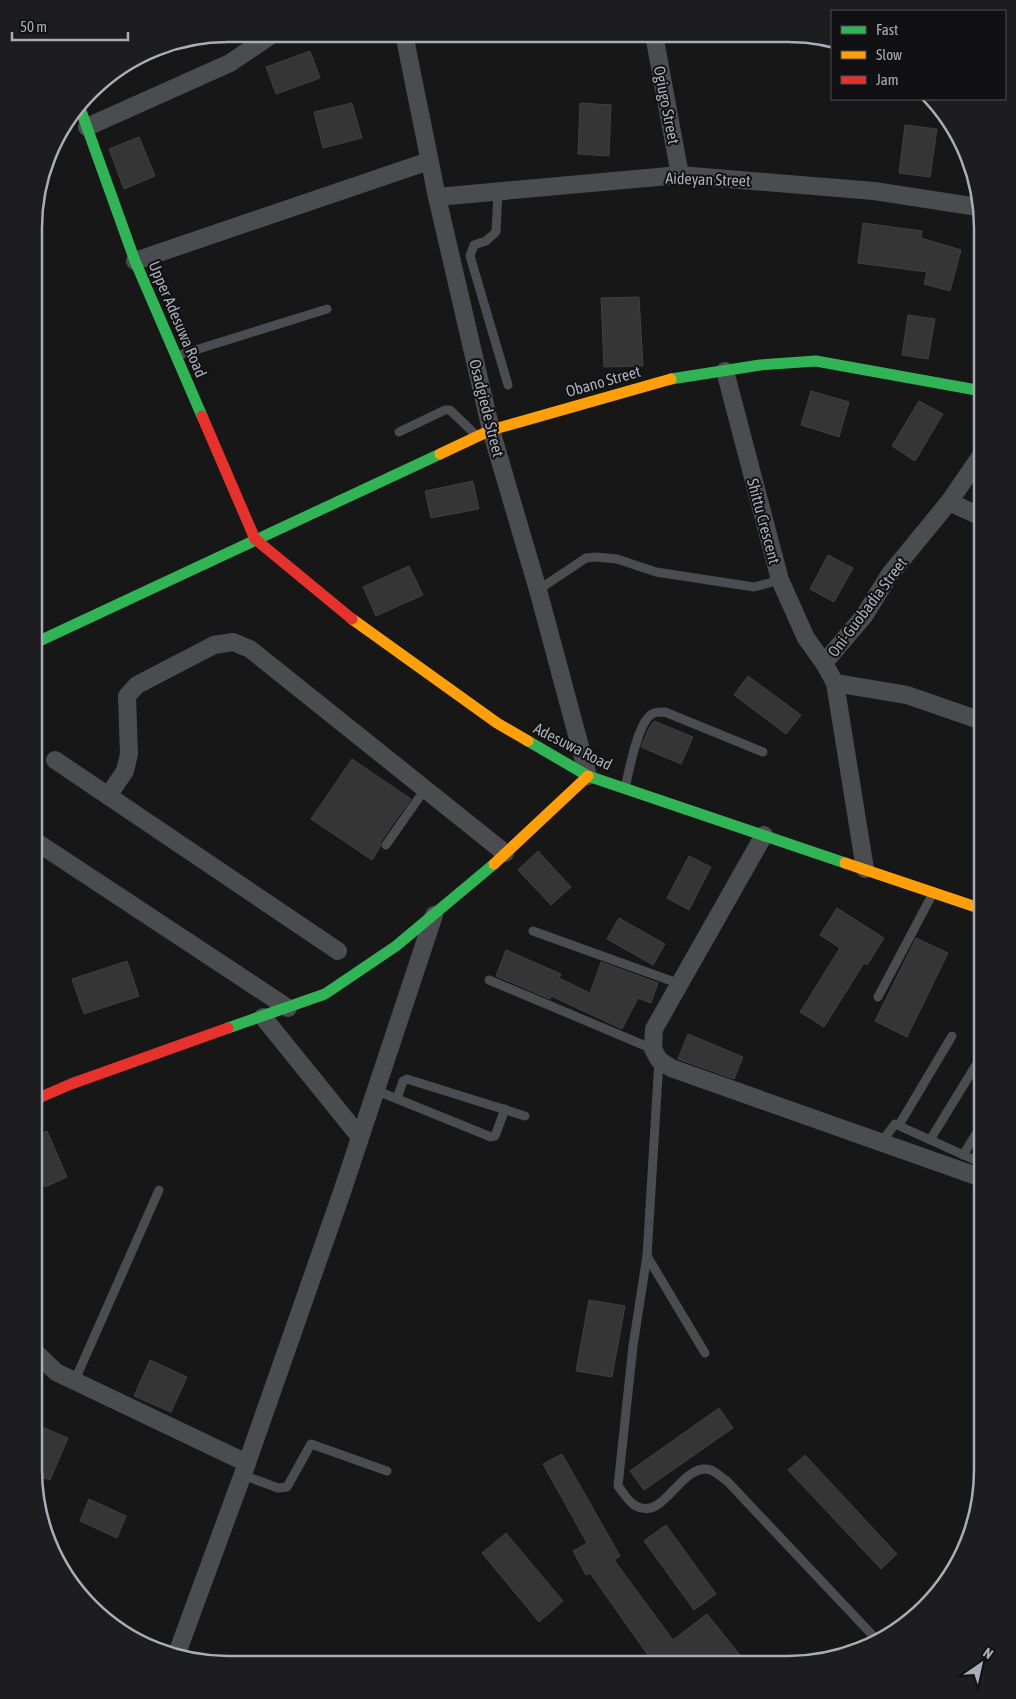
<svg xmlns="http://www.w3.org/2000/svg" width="1016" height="1699" viewBox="0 0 1016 1699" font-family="'Asap Condensed',sans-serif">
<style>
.building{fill:#353536;stroke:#3f4043}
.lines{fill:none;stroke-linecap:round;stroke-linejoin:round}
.lane{stroke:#4b4c50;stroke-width:9}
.street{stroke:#4b4c50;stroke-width:18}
.fast{stroke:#30b455;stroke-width:11}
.slow{stroke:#ff9f0a;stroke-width:11}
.jam{stroke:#e5322d;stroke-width:11}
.labels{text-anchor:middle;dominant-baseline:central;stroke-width:4;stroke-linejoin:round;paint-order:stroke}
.street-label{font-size:16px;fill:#a8adb8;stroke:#111113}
.rim{fill:none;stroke:#a8adb8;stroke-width:2.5}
</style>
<rect width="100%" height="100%" fill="#171717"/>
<g class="building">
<path d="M310,51L320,78L276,94L266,67Z"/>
<path d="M352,103L362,138L323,148L314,112Z"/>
<path d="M580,103L611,105L609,156L578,154Z"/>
<path d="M905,125L937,129L930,177L899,173Z"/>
<path d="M139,137L155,176L124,189L109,149Z"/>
<path d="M863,223L922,231L921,238L961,250L950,291L924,284L927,272L858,263Z"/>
<path d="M639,297L643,366L604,367L601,298Z"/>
<path d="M908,315L935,319L928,359L902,355Z"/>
<path d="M811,391L849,402L839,437L801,425Z"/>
<path d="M919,401L943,414L915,461L892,446Z"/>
<path d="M473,481L479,509L431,518L425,491Z"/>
<path d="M828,555L853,568L834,602L810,589Z"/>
<path d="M409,566L423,595L376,616L363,587Z"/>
<path d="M748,676L801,715L786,734L734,695Z"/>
<path d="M654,721L693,737L681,764L641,747L649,728Z"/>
<path d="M352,759L411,799L381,841L380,847L372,860L311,819Z"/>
<path d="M538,851L571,887L551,905L518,870Z"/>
<path d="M689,856L711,867L689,910L667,898Z"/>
<path d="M837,908L884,938L867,965L864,963L824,1027L800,1012L840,948L820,935Z"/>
<path d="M619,918L665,944L653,965L607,939Z"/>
<path d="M916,938L948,953L907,1037L875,1021Z"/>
<path d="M506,950L561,974L559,978L590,993L601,962L658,983L651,1003L638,998L622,1029L551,996L550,999L496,976Z"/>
<path d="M127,961L139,996L84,1014L72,979Z"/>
<path d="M688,1034L743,1057L734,1079L678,1059Z"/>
<path d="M47,1131L67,1177L45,1187L34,1161V1137Z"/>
<path d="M589,1300L625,1306L612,1377L576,1371Z"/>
<path d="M150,1360L187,1377L171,1412L134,1396Z"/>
<path d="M719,1408L733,1428L644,1490L630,1471Z"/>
<path d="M40,1426L68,1438L50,1480L34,1474V1442Z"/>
<path d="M562,1454L620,1556L614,1560L673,1640L707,1614L748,1665H655L590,1573L586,1575L573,1551L587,1543L543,1464Z"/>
<path d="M805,1455L897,1554L881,1569L788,1470Z"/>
<path d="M89,1499L126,1516L117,1538L80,1521Z"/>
<path d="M666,1525L716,1594L694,1610L644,1541Z"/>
<path d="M506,1533L563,1601L539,1622L482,1553Z"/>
</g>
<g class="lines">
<g class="lane">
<path d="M498,191L496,232L486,241L474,245L470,256L508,385"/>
<path d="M176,356L327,309"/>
<path d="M399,432L445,410H450L476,435"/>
<path d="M538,590L586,558L596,557L617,559L656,572L754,587L780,580"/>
<path d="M625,788C629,772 638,718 654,713C657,712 662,712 665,712L763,752"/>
<path d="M386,845L425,789"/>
<path d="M533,931L680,984"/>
<path d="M489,980L653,1049"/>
<path d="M878,997L932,895"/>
<path d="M659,1060L647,1256L633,1346L618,1486C623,1492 629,1503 636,1506C665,1522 681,1461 711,1470C716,1472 722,1478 727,1481L878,1641"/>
<path d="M375,1090L491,1137L495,1136L505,1109"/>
<path d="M397,1099L403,1081L407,1079L525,1116"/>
<path d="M899,1125L952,1036"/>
<path d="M930,1140L982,1055"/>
<path d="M881,1143L895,1124L977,1161"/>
<path d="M963,1155L982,1124"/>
<path d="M647,1256L705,1353"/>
<path d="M75,1380L159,1190"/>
<path d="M243,1475L278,1488L287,1487L311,1444L387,1471"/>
</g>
<g class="street">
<path d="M404,34L437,197L491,430L538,590L588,776"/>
<path d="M654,35L680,175"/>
<path d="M87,127L230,63L273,34"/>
<path d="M437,197L680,175L874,191L978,207"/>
<path d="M135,261L429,161"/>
<path d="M725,371L780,580L806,638L824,663"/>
<path d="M949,502L982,517"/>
<path d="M835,683L907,695L982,721"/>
<path d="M55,760L338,951"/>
<path d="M108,796L125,771L129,754L127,696L137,685L214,645L233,642L250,649L505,853"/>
<path d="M764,835L654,1029L653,1049L659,1060L671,1068L982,1178"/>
<path d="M35,841L288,1008"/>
<path d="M865,869L835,683L824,663L864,616L890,574L949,502L982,454"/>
<path d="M263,1017L360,1137"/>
<path d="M34,1351L56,1372L247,1463"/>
<path d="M176,1656L247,1463L342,1192L434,915"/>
</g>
<g class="fast">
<path d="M80,108L135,261L202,416"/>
<path d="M671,379L760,365L816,361L982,391"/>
<path d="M35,643L440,454"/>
<path d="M528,741L588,776L845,863"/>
<path d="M228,1028L325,994L396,946L494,864"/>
</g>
<g class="slow">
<path d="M440,454L491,430L671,379"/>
<path d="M352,619L497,723L528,741"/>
<path d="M845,863L982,909"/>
<path d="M494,864L588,776"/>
</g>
<g class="jam">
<path d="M202,416L255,539L352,619"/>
<path d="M34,1100L71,1084L228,1028"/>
</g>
</g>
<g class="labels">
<g class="street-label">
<text transform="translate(667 105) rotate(79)">Ogiugo Street</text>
<text transform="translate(708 179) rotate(2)">Aideyan Street</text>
<text transform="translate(178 319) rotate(67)">Upper Adesuwa Road</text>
<text transform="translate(603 381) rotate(-16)">Obano Street</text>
<text transform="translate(487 408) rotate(76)">Osadgiede Street</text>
<text transform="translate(764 521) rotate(75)">Shittu Crescent</text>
<text transform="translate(867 607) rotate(-53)">Oni-Guobadia Street</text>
<text transform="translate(573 746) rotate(27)">Adesuwa Road</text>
</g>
</g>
<path d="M0 0H1016V1699H0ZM228 42H788A186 186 0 0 1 974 228V1470A186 186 0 0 1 788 1656H228A186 186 0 0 1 42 1470V228A186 186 0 0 1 228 42Z" fill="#1d1d20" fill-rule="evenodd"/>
<path class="rim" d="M228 42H788A186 186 0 0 1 974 228V1470A186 186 0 0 1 788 1656H228A186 186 0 0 1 42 1470V228A186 186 0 0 1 228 42Z"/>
<rect x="831" y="10" width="175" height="90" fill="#111113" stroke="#4d4f55"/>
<rect x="841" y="26" width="25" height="8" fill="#30b455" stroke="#4d4f55"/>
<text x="876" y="35" font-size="15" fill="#a8adb8">Fast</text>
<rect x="841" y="51" width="25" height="8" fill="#ff9f0a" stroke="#4d4f55"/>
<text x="876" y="60" font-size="15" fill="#a8adb8">Slow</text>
<rect x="841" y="76" width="25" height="8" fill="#e5322d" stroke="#4d4f55"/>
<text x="876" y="85" font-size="15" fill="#a8adb8">Jam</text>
<g transform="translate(981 1664) rotate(34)" stroke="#111113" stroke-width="4" paint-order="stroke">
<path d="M0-4L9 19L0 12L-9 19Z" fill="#a8adb8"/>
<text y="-8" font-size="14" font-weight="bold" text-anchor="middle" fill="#a8adb8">N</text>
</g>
<path d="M12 32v8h116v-8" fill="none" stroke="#a8adb8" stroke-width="2.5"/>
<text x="20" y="32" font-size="15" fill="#a8adb8" stroke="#111113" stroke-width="4" paint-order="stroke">50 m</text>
</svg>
